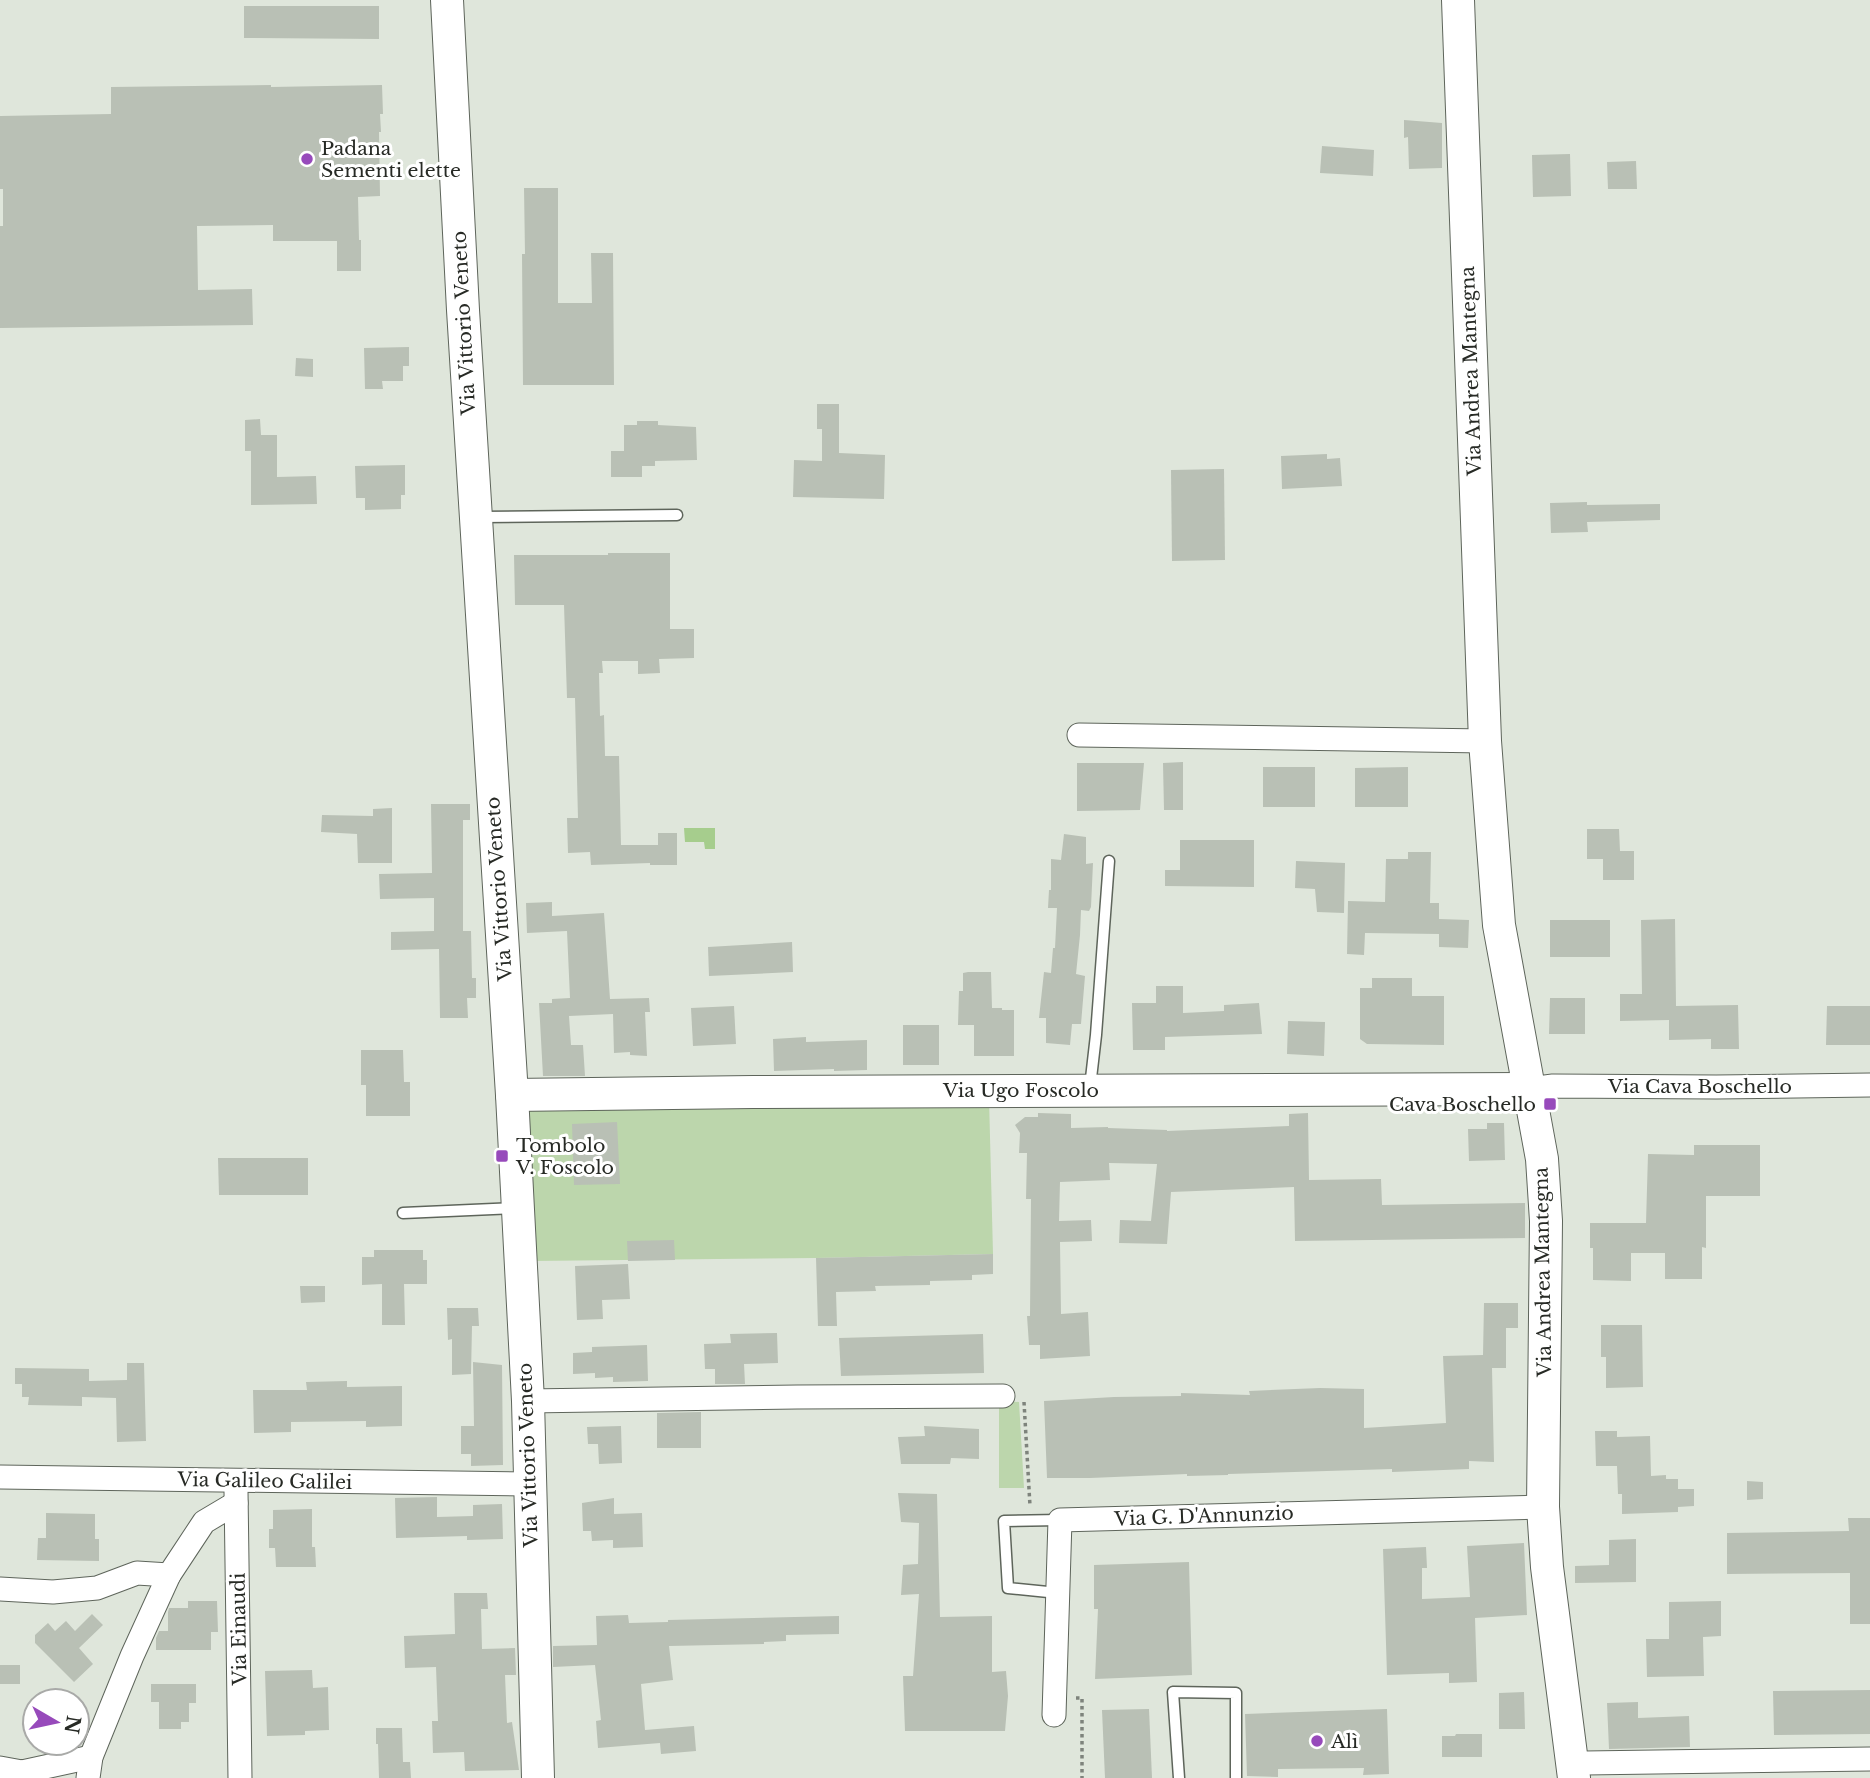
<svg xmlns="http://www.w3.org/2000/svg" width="1870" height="1778" viewBox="0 0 1870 1778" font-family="'Libre Baskerville',serif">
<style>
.green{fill:#bcd6ac}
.water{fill:#a6cd8d}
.building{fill:#b9c0b5}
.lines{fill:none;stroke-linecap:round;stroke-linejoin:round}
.lane-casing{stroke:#5e655b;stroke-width:13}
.street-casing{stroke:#5e655b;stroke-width:25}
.secondary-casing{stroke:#5e655b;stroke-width:34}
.path{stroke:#7e837c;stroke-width:3.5;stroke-dasharray:3.5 3.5;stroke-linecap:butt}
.lane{stroke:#fff;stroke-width:10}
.street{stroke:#fff;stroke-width:23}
.secondary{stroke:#fff;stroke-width:32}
.poi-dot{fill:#974abb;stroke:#fff;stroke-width:2.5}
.labels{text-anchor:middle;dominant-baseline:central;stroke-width:6;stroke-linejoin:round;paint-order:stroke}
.poi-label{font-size:19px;fill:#272a25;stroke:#fff;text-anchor:start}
.street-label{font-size:19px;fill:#272a25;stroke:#fff}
</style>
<rect width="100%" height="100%" fill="#dfe6db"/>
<g class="green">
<path d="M989,1098L993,1254L816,1258L531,1261L525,1110Z"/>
<path d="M999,1401L1019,1402L1024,1488H999Z"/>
</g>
<path class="water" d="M715,828V849H705L704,842H685L684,828Z"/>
<g class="building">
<path d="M244,6H379V39L244,38Z"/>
<path d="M271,85V87L382,85L383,114H380L381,132H379L380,196L358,197L359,240H361V271H337V241H273V225L197,226L198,290L252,289L253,325L0,328V226H3V189H0V116L111,114V87Z"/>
<path d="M1404,120L1442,123V168L1409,169L1408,137L1404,138Z"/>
<path d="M1322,146L1374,150L1373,176L1320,173Z"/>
<path d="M1570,154L1571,196L1533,197L1532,155Z"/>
<path d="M1636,161L1637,189H1608L1607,162Z"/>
<path d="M524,188H558V303H592L591,253H613L614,385H523L522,254H525Z"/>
<path d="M409,347V366H403V381H382L383,389H365L364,348Z"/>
<path d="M296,358L313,359V377L295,376Z"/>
<path d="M817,404H839V453L885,455L884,499L793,497L794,460L822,461V429H817Z"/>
<path d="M260,419L261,435H277V477L316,476L317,504L251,505V451H245V420Z"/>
<path d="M637,421H658V425L696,427L697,460L655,461V466H642V477H611V451H624V425H637Z"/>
<path d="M1327,454V459L1340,458L1342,486L1282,489L1281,456Z"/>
<path d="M405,465V495H401V509L365,510V498H356L355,466Z"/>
<path d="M1224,469L1225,560L1172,561L1171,470Z"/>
<path d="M1587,502V505L1660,504V520L1587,522L1588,532L1551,533L1550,503Z"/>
<path d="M608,553H670V629H694V658L659,659L660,673L638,674V661H602L603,673H599L600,716L604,715L605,756H619L621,845H658V833H677V865H650V863L591,865L590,852L568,853L567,818H578L575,698H567L564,605H515L514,555H608Z"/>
<path d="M1183,762V810H1164L1163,763Z"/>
<path d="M1077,763H1144L1140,810L1077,811Z"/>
<rect x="1263" y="767" width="52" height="40"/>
<path d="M1408,767V807H1355V768Z"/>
<path d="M431,804H470V820H463V931H471L472,978H476V998H467L468,1018H440L439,949L391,950V932L434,931V898L380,899L379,874L432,873Z"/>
<path d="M392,808V863H358L357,834L321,832L322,815L373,816V809Z"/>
<path d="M1587,829H1619L1620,851H1634V880H1603V859H1587Z"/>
<path d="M1064,834L1086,837V864L1093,863L1091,907L1089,911L1081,910L1080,935L1076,974L1085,976L1081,1024H1072L1070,1045L1046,1043V1018H1039L1044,972L1051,973L1053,948H1055L1057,908H1048L1049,890H1051V859L1061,860Z"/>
<path d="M1180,840H1254V887L1165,886V870H1180Z"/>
<path d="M1408,852H1431L1430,903H1439V919L1469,920L1468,948L1439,947V934L1365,933L1364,955L1347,954L1348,901L1385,902L1386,859H1408Z"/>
<path d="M1296,861L1345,863L1344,913L1317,912L1315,889L1295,888Z"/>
<path d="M552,902V916L604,913L610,999L649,998L650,1012H645L647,1056L630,1055V1052L614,1053L613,1014L569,1016L571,1045H583L585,1076H543L539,1003H552V999L570,998L567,931L527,933L526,903Z"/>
<path d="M1675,919L1676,1006L1738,1005L1739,1049H1711V1039L1669,1040V1020L1620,1021V994H1642L1641,920Z"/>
<rect x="1550" y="920" width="60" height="37"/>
<path d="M792,942L793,972L709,976L708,947Z"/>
<path d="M968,972H991L992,1008H1002V1010H1014V1056H974V1025H958L959,991H963V973Z"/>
<path d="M1372,978H1412V996H1444V1045L1367,1044L1360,1039V988H1372Z"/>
<path d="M1156,986H1183V1013L1224,1011V1005L1259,1003L1262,1034L1165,1037V1050H1133L1132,1003H1156Z"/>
<path d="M1550,998H1585V1034H1549Z"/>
<path d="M734,1006L736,1044L693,1046L691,1008Z"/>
<path d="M1827,1006H1870V1045H1826Z"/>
<path d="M1288,1021L1325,1022L1324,1056L1287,1054Z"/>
<rect x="903" y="1025" width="36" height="40"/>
<path d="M806,1037V1042L867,1040V1070L834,1071V1069L774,1071L773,1039Z"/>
<path d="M361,1050H403L404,1082H410V1116H366V1085H361Z"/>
<path d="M1038,1113L1071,1114V1128L1108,1127V1128L1167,1130V1131L1289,1126V1114L1308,1113L1309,1180L1381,1179L1382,1205L1525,1203V1238L1295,1241L1294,1187L1171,1192L1167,1244L1119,1243L1120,1220L1151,1221L1157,1164L1109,1163L1110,1180L1060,1182L1059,1221L1091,1220L1092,1241L1060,1242L1061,1314L1088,1312L1090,1356L1040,1359V1345H1029L1027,1316H1030L1031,1199H1026L1027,1153H1019L1020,1133L1015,1125L1025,1117H1038Z"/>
<path d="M617,1122L620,1184L574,1185L572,1124Z"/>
<path d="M1487,1123H1504L1505,1160L1469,1161L1468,1129H1487Z"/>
<path d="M1694,1145H1760V1196H1706V1248L1702,1247V1279H1665V1253H1631V1281L1593,1280V1248H1590V1223H1646L1648,1154L1694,1155Z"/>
<path d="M218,1158H308V1195H219Z"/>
<path d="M674,1240L675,1260L628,1261L627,1241Z"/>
<path d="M374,1250H423V1260H427V1284H404L405,1325H382V1284L362,1285V1257H374Z"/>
<path d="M993,1254V1274L972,1275V1280L930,1281V1285L875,1286L876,1291L836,1292L837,1326H818L816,1258Z"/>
<path d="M628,1264L630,1299L602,1300L603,1319L577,1320L575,1266Z"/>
<path d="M300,1286H325V1302L301,1303Z"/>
<path d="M1484,1303H1518V1328H1506V1368H1492L1494,1462L1469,1461V1469L1392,1472V1469L1228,1474V1475L1187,1476V1474L1090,1478H1047L1044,1401L1114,1397L1181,1396V1393L1250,1395L1249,1391L1320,1388L1364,1389V1428L1446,1423L1443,1356L1483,1355Z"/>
<path d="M447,1308H478L479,1326H472L471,1374L452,1375V1339L448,1340Z"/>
<path d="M1601,1325H1642L1643,1387L1606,1388V1357H1601Z"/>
<path d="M777,1333L778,1363L744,1364L745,1384H715V1369H705L704,1344L731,1343L730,1334Z"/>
<path d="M983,1334L984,1373L841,1376L839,1338Z"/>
<path d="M647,1345L648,1381L613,1382V1377L595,1378V1373L573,1374V1353L592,1352V1347Z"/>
<path d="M473,1362L502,1365L503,1465L471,1466V1454H461V1426H474Z"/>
<path d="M127,1363H144L146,1441L117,1442L116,1398L82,1397V1406L28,1405L29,1397H22V1384H15V1368L89,1369V1381L127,1380Z"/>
<path d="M347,1381V1387L402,1386V1426L366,1427V1421L291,1422V1432L254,1433L253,1390H307L306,1382Z"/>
<path d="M701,1412V1448H657V1413Z"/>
<path d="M621,1426L622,1463L599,1464L598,1444H588L587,1427Z"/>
<path d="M924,1426L979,1429V1459L951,1458L950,1464H901L898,1437L925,1436Z"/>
<path d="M1595,1431H1617V1437L1650,1436L1651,1476L1666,1475V1479H1678V1489H1694V1506L1678,1507V1512L1622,1514V1494H1618L1617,1466H1596Z"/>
<path d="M1747,1481L1763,1482V1499L1747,1500Z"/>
<path d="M898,1493L937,1494L940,1617L992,1616V1672L1006,1671L1008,1696L1005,1731H905L903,1676H913L919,1594L901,1595L903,1565L918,1564L919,1523L901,1522Z"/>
<path d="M437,1497V1517L473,1516V1505L502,1504L503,1539L467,1540V1536L396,1538L395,1498Z"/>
<path d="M614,1498V1514L642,1513L643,1547L613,1548V1540L592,1541L591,1531H583L582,1503Z"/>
<path d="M312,1509V1547H315L316,1567H276L275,1548H269V1529H273V1510Z"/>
<path d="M46,1513L95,1514V1539H99V1561L37,1560L38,1538H46Z"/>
<path d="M1848,1518H1870V1624H1850V1573L1727,1574V1533L1849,1531Z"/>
<path d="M1636,1539V1582L1575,1583V1566L1609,1565V1540Z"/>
<path d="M1524,1543L1527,1615L1475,1618L1477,1682L1449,1683V1673L1387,1675L1383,1549L1426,1547L1427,1568H1422V1599L1470,1597L1467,1546Z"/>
<path d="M1189,1562L1192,1675L1095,1679L1098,1609H1094V1565Z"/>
<path d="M454,1593H487L488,1609H481L482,1649L515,1648L516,1675H505L507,1723L512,1722L519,1770L465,1771L464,1752L433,1753L432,1721H438L436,1667L405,1668L404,1636L455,1634Z"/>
<path d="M188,1601H217L218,1632H211V1650H156V1638L159,1631H168V1612L169,1608H188Z"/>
<path d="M1721,1601V1636L1703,1637L1704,1676L1647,1677L1646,1639H1669V1602Z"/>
<path d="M92,1614L103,1625L79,1648L93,1664L74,1682L35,1643V1635L48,1623L55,1631L66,1621L75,1631Z"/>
<path d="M628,1615L629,1623L668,1622V1620L839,1616V1634L786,1635V1641L764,1642V1644L669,1646L673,1680L641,1684L645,1730L694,1726L696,1751L661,1754L660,1743L598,1748L596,1721L601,1720L595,1665L553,1667V1646L597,1645L596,1616Z"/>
<rect x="0" y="1665" width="20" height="19"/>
<path d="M312,1670L313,1688L328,1687L329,1730L305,1731V1735L267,1736L265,1671Z"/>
<path d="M151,1684H196V1703H189V1722H181V1729H159V1702H151Z"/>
<path d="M1870,1690V1734L1774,1735L1773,1691Z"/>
<path d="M1524,1692L1525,1729H1499V1693Z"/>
<path d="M1638,1702V1718L1689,1716L1690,1747L1609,1749L1607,1703Z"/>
<path d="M1149,1709L1152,1778H1105L1102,1710Z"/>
<path d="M1387,1709L1389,1774L1363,1775L1364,1768L1278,1769V1777L1247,1776L1245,1714Z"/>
<path d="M376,1728H402L403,1762H410L411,1778H379L378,1744H376Z"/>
<path d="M1456,1734H1482V1757H1442V1736H1455Z"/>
</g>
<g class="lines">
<defs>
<g id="lane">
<path d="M480,517L677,515"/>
<path d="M1090,1087L1096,1035L1109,861"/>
<path d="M403,1213L516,1208"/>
<path d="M1058,1593L1008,1588L1004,1521L1060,1520"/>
<path d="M1179,1778L1173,1692L1236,1693V1778"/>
</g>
<g id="street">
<path d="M1079,735L1485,741"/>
<path d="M1530,1089L1553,1086L1716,1087L1870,1085"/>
<path d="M528,1401L797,1397L1003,1396"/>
<path d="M0,1477L529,1484"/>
<path d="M236,1491L240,1778"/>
<path d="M0,1589L53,1592L97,1588L137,1573L169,1575"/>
<path d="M1054,1715L1060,1520L1543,1507"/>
<path d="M1572,1764L1585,1763L1870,1759"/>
<path d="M0,1768L22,1772L91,1757"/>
<path d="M88,1778L91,1757L132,1656L169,1575L204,1522L236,1503"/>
</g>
<g id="secondary">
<path d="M447,0L463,310L512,1095L528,1401L538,1778"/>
<path d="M1458,0L1485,741L1499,925L1542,1159L1546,1221L1543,1507L1547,1567L1574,1778"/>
<path d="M512,1095L753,1092L1530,1089"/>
</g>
</defs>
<use href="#lane" class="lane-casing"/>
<use href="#street" class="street-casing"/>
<use href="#secondary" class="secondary-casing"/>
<g class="path">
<path d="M1024,1402L1030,1506"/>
<path d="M1076,1698H1082V1778"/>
</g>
<use href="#lane" class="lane"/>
<use href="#street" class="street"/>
<use href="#secondary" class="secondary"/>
</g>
<g class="poi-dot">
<circle cx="307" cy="159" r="7"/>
<rect x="1543" y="1097" width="14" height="14" rx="3.5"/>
<rect x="495" y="1149" width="14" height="14" rx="3.5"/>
<circle cx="1317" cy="1741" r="7"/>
</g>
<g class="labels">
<g class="poi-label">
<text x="321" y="148">Padana<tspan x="321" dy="22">Sementi elette</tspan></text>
<text x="1536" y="1104" text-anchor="end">Cava Boschello</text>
<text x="516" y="1145">Tombolo<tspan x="516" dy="22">V. Foscolo</tspan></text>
<text x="1331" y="1741">Alì</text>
</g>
<g class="street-label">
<text transform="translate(464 323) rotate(-93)">Via Vittorio Veneto</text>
<text transform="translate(1471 371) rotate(-92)">Via Andrea Mantegna</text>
<text transform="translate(499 889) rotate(-94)">Via Vittorio Veneto</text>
<text x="1700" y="1086">Via Cava Boschello</text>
<text x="1021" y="1090">Via Ugo Foscolo</text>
<text transform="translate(1543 1272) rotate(-91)">Via Andrea Mantegna</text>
<text transform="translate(528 1455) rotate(-92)">Via Vittorio Veneto</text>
<text transform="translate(265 1481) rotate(1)">Via Galileo Galilei</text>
<text transform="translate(1204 1516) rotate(-2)">Via G. D'Annunzio</text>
<text transform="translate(239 1629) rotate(-91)">Via Einaudi</text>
</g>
</g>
<g transform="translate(56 1722) rotate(99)"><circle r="33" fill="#ffffff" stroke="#a9aaa8" stroke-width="2"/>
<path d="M0-5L12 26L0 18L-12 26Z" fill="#974abb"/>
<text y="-10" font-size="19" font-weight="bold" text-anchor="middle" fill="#272a25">N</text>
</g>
</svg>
